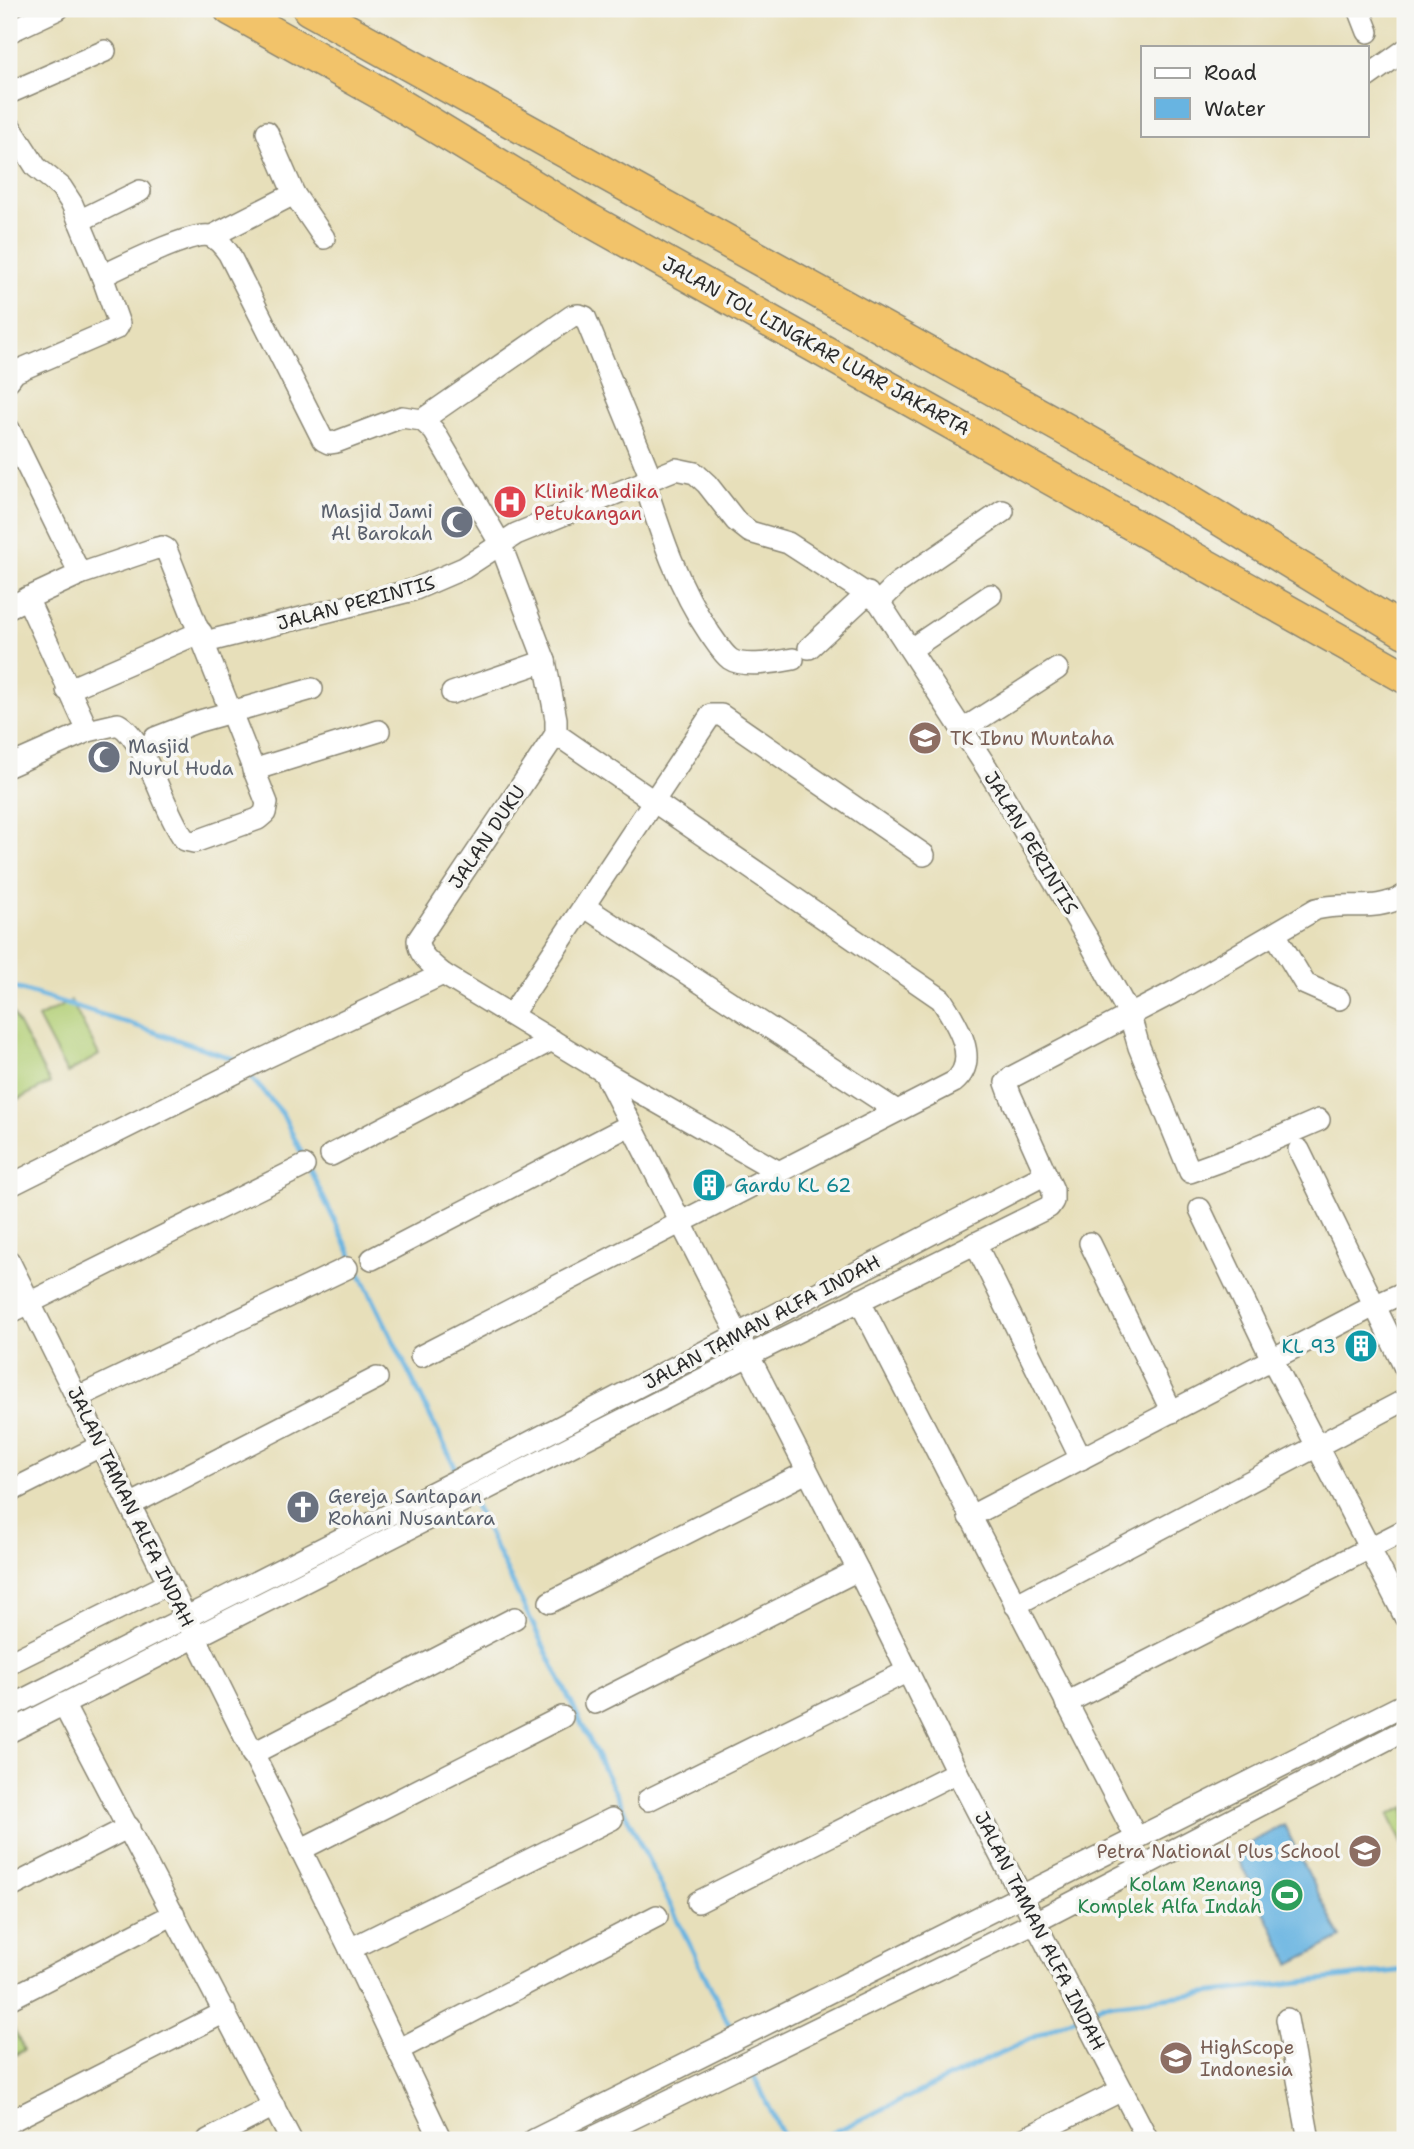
<svg xmlns="http://www.w3.org/2000/svg" width="1414" height="2149" viewBox="0 0 1414 2149" font-family="'Shantell Sans',sans-serif">
<style>
.green{fill:#b2cf76;stroke:#6e7d50;stroke-width:2}
.water{fill:#68b4e1;stroke:#4a7086;stroke-width:2}
.lines{fill:none;stroke-linecap:round;stroke-linejoin:round}
.stream{stroke:#68b4e1;stroke-width:5}
.minor-casing{stroke:#898572;stroke-width:24}
.highway-casing{stroke:#898572;stroke-width:35}
.minor{stroke:#fff;stroke-width:21}
.highway{stroke:#f2c36a;stroke-width:32}
.labels{text-anchor:middle;dominant-baseline:central;stroke-width:7;stroke-linejoin:round;paint-order:stroke}
.street-label{font-size:19px;fill:#2b2b2b;stroke:#f6f6f2}
.health-label{font-size:19px;fill:#be3a42;stroke:#f6f6f2;text-anchor:start}
.worship-label{font-size:19px;fill:#5b616d;stroke:#f6f6f2;text-anchor:start}
.education-label{font-size:19px;fill:#785e54;stroke:#f6f6f2;text-anchor:start}
.culture-label{font-size:19px;fill:#0d838f;stroke:#f6f6f2;text-anchor:start}
.leisure-label{font-size:19px;fill:#27864d;stroke:#f6f6f2;text-anchor:end}
</style>
<rect width="100%" height="100%" fill="#f6f6f2"/>
<filter id="ink" filterUnits="userSpaceOnUse"><feTurbulence type="fractalNoise" baseFrequency=".0143" numOctaves="2"/><feDisplacementMap in="SourceGraphic" scale="14" xChannelSelector="R" yChannelSelector="G"/><feConvolveMatrix kernelMatrix="1 2 1 2 8 2 1 2 1" color-interpolation-filters="sRGB"/></filter>
<filter id="wash" filterUnits="userSpaceOnUse"><feTurbulence type="fractalNoise" baseFrequency=".00686" numOctaves="4" result="noise"/><feDisplacementMap in="SourceGraphic" scale="28" xChannelSelector="R" yChannelSelector="G"/><feGaussianBlur stdDeviation="1.57" result="paint"/><feColorMatrix in="noise" values="0 0 0 0 0 0 0 0 0 0 0 0 0 0 0 0 0 1.4 0 .05"/><feComposite in="paint" operator="in"/></filter>
<g filter="url(#wash)">
<rect width="100%" height="100%" fill="#e7dfba"/>
<g class="green">
<path d="M71,1001L99,1055L67,1073L38,1018Z"/>
<path d="M9,1006L50,1083L9,1104Z"/>
<path d="M1405,1807V1849L1389,1815Z"/>
<path d="M9,2019L24,2050L9,2058Z"/>
</g>
<path class="water" d="M1284,1825L1341,1938L1290,1964L1234,1851Z"/>
<g class="lines">
<g class="stream">
<path d="M9,986L125,1022L237,1060L240,1063"/>
<path d="M248,1074L282,1113L458,1473"/>
<path d="M472,1500L731,2029"/>
<path d="M1086,2012L1101,2005L1405,1970"/>
<path d="M752,2072L785,2140"/>
<path d="M818,2140L1078,2016"/>
</g>
</g>
</g>
<g filter="url(#ink)">
<g class="lines">
<defs>
<g id="minor">
<path d="M1359,9L1368,32"/>
<path d="M9,32L58,9"/>
<path d="M1367,77L1405,50"/>
<path d="M9,93L105,51"/>
<path d="M9,125L36,167L61,187L72,204L102,276L119,324L117,328L15,372L9,380"/>
<path d="M294,194L324,238"/>
<path d="M79,221L140,191"/>
<path d="M212,236L294,194L267,132"/>
<path d="M102,276C121,267 192,231 210,236C219,239 224,247 229,254L323,440L329,443L336,442L402,417L422,420L434,431L500,543L545,661L556,719V734"/>
<path d="M422,420L572,316L579,315L585,317L651,478"/>
<path d="M9,429L80,574"/>
<path d="M644,481C661,534 678,587 710,634C716,642 722,653 730,659C743,668 779,662 793,659"/>
<path d="M27,598L88,731"/>
<path d="M879,602L898,583L1003,511"/>
<path d="M9,607L80,574L154,549L162,547L166,549L267,803L265,813L258,819L194,842L185,840C163,811 147,740 118,724L88,731L9,766"/>
<path d="M205,642L413,590L464,568L516,534L676,469L695,473L707,484L736,521L750,532L788,543L879,602L987,768L1088,939L1130,1016L1139,1047L1190,1172L1245,1152L1319,1120"/>
<path d="M809,648L868,593"/>
<path d="M911,649L991,595"/>
<path d="M67,690L201,632"/>
<path d="M452,693L545,661"/>
<path d="M962,730L1057,669"/>
<path d="M556,734L418,940C418,956 433,965 443,974L604,1072L779,1172"/>
<path d="M155,738L196,722L312,689"/>
<path d="M253,770L379,731"/>
<path d="M585,907L897,1111"/>
<path d="M1275,934L1305,984L1339,999"/>
<path d="M512,1014L711,715H721L924,855"/>
<path d="M604,1072L858,1570L957,1772L1148,2140"/>
<path d="M1299,1150L1405,1368"/>
<path d="M331,1155L552,1040"/>
<path d="M9,1186L265,1058L443,974"/>
<path d="M1200,1209L1272,1359L1405,1617"/>
<path d="M975,1243L1081,1459"/>
<path d="M1090,1243L1172,1412"/>
<path d="M372,1259L630,1125"/>
<path d="M9,1261L350,1949L441,2140"/>
<path d="M859,1300L1137,1839"/>
<path d="M9,1313L304,1166"/>
<path d="M421,1356L954,1082C981,1060 956,1022 941,999L556,734"/>
<path d="M76,1398L347,1268"/>
<path d="M9,1492L100,1446"/>
<path d="M130,1505L377,1378"/>
<path d="M969,1517L1374,1306L1405,1292"/>
<path d="M550,1602L807,1472"/>
<path d="M1015,1605L1405,1400"/>
<path d="M9,1663L168,1584"/>
<path d="M595,1703L858,1570"/>
<path d="M1066,1703L1405,1530"/>
<path d="M63,1704L291,2140"/>
<path d="M9,1707L479,1469L1046,1174"/>
<path d="M9,1732L754,1353L1049,1207L1053,1201V1190L1010,1094L1006,1083L1012,1077L1174,992L1316,909C1348,900 1374,914 1405,895"/>
<path d="M252,1754L515,1618"/>
<path d="M648,1800L908,1671"/>
<path d="M300,1850L562,1717"/>
<path d="M9,1888L129,1827"/>
<path d="M698,1902L957,1772"/>
<path d="M350,1949L612,1819"/>
<path d="M9,1999L174,1914"/>
<path d="M1287,2019L1309,2140"/>
<path d="M398,2050L657,1916"/>
<path d="M9,2122L225,2012"/>
<path d="M208,2140L274,2106"/>
<path d="M534,2140L1405,1704"/>
<path d="M588,2140L1035,1922L1405,1730"/>
<path d="M1022,2140L1122,2090"/>
</g>
<g id="highway">
<path d="M230,9L382,94L584,217L1405,677"/>
<path d="M309,9L1146,474L1405,632"/>
</g>
</defs>
<use href="#minor" class="minor-casing"/>
<use href="#highway" class="highway-casing"/>
<use href="#minor" class="minor"/>
<use href="#highway" class="highway"/>
</g>
</g>
<defs>
<symbol id="hospital-disc" viewBox="-11 -11 22 22"><circle r="9.5" fill="#e0444e" stroke="#f6f6f2"/><path d="M-5-5h3v3.5h4V-5h3V5h-3V1.5h-4V5h-3Z" fill="#fff"/></symbol>
<symbol id="mosque-disc" viewBox="-11 -11 22 22"><circle r="9.5" fill="#6b7280" stroke="#f6f6f2"/><path d="M3.5-4.9A6 6 0 1 0 3.5 4.9A5 5 0 1 1 3.5-4.9Z" fill="#fff"/></symbol>
<symbol id="school-disc" viewBox="-11 -11 22 22"><circle r="9.5" fill="#8d6e63" stroke="#f6f6f2"/><path d="M0-5L7-2L0 1L-7-2ZM-4 1L0 2.5L4 1V4Q0 6-4 4Z" fill="#fff"/></symbol>
<symbol id="building-disc" viewBox="-11 -11 22 22"><circle r="9.5" fill="#0f9aa8" stroke="#f6f6f2"/><path d="M-4-6H4V6H1V3H-1V6H-4ZM-2.5-4.3h1.7v1.8h-1.7ZM.8-4.3h1.7v1.8H.8ZM-2.5-1h1.7V.8h-1.7ZM.8-1h1.7V.8H.8Z" fill="#fff"/></symbol>
<symbol id="church-disc" viewBox="-11 -11 22 22"><circle r="9.5" fill="#6b7280" stroke="#f6f6f2"/><path d="M-1.2-6h2.4v3.5h3.3v2.4h-3.3V6h-2.4V-.1h-3.3v-2.4h3.3Z" fill="#fff"/></symbol>
<symbol id="stadium-disc" viewBox="-11 -11 22 22"><circle r="9.5" fill="#2e9e5b" stroke="#f6f6f2"/><path d="M0-5a6.5 5 0 1 0 0 10a6.5 5 0 1 0 0-10ZM-3.5-1.8h7v3.6h-7Z" fill="#fff"/></symbol>
</defs>
<g fill-rule="evenodd">
<use href="#hospital-disc" x="491" y="483" width="38" height="38"/>
<use href="#mosque-disc" x="438" y="503" width="38" height="38"/>
<use href="#school-disc" x="906" y="719" width="38" height="38"/>
<use href="#mosque-disc" x="85" y="738" width="38" height="38"/>
<use href="#building-disc" x="690" y="1166" width="38" height="38"/>
<use href="#building-disc" x="1342" y="1327" width="38" height="38"/>
<use href="#church-disc" x="284" y="1488" width="38" height="38"/>
<use href="#school-disc" x="1346" y="1832" width="38" height="38"/>
<use href="#stadium-disc" x="1268" y="1876" width="38" height="38"/>
<use href="#school-disc" x="1157" y="2039" width="38" height="38"/>
</g>
<g class="labels">
<g class="street-label">
<text transform="translate(816 346) rotate(29)">JALAN TOL LINGKAR LUAR JAKARTA</text>
<text transform="translate(356 603) rotate(-15)">JALAN PERINTIS</text>
<text transform="translate(487 837) rotate(-56)">JALAN DUKU</text>
<text transform="translate(1031 843) rotate(59)">JALAN PERINTIS</text>
<text transform="translate(762 1322) rotate(-28)">JALAN TAMAN ALFA INDAH</text>
<text transform="translate(131 1507) rotate(64)">JALAN TAMAN ALFA INDAH</text>
<text transform="translate(1040 1931) rotate(63)">JALAN TAMAN ALFA INDAH</text>
</g>
<g class="health-label">
<text x="534" y="491">Klinik Medika<tspan x="534" dy="22">Petukangan</tspan></text>
</g>
<g class="worship-label">
<text x="433" y="511" text-anchor="end">Masjid Jami<tspan x="433" dy="22">Al Barokah</tspan></text>
<text x="128" y="746">Masjid<tspan x="128" dy="22">Nurul Huda</tspan></text>
<text x="328" y="1496">Gereja Santapan<tspan x="328" dy="22">Rohani Nusantara</tspan></text>
</g>
<g class="education-label">
<text x="950" y="738">TK Ibnu Muntaha</text>
<text x="1340" y="1851" text-anchor="end">Petra National Plus School</text>
<text x="1200" y="2047">HighScope<tspan x="1200" dy="22">Indonesia</tspan></text>
</g>
<g class="culture-label">
<text x="734" y="1185">Gardu KL 62</text>
<text x="1336" y="1346" text-anchor="end">KL 93</text>
</g>
<g class="leisure-label">
<text x="1262" y="1884">Kolam Renang<tspan x="1262" dy="22">Komplek Alfa Indah</tspan></text>
</g>
</g>
<rect width="1414" height="2149" fill="none" stroke="#f6f6f2" stroke-width="35"/>
<rect x="1141" y="46" width="228" height="91" fill="#f6f6f2" stroke="#a5a5a2" stroke-width="2"/>
<rect x="1155" y="68" width="35" height="10" fill="#ffffff" stroke="#a5a5a2" stroke-width="2"/>
<text x="1204" y="80" font-size="21" fill="#2b2b2b">Road</text>
<rect x="1155" y="98" width="35" height="21" fill="#68b4e1" stroke="#a5a5a2" stroke-width="2"/>
<text x="1204" y="116" font-size="21" fill="#2b2b2b">Water</text>
</svg>
